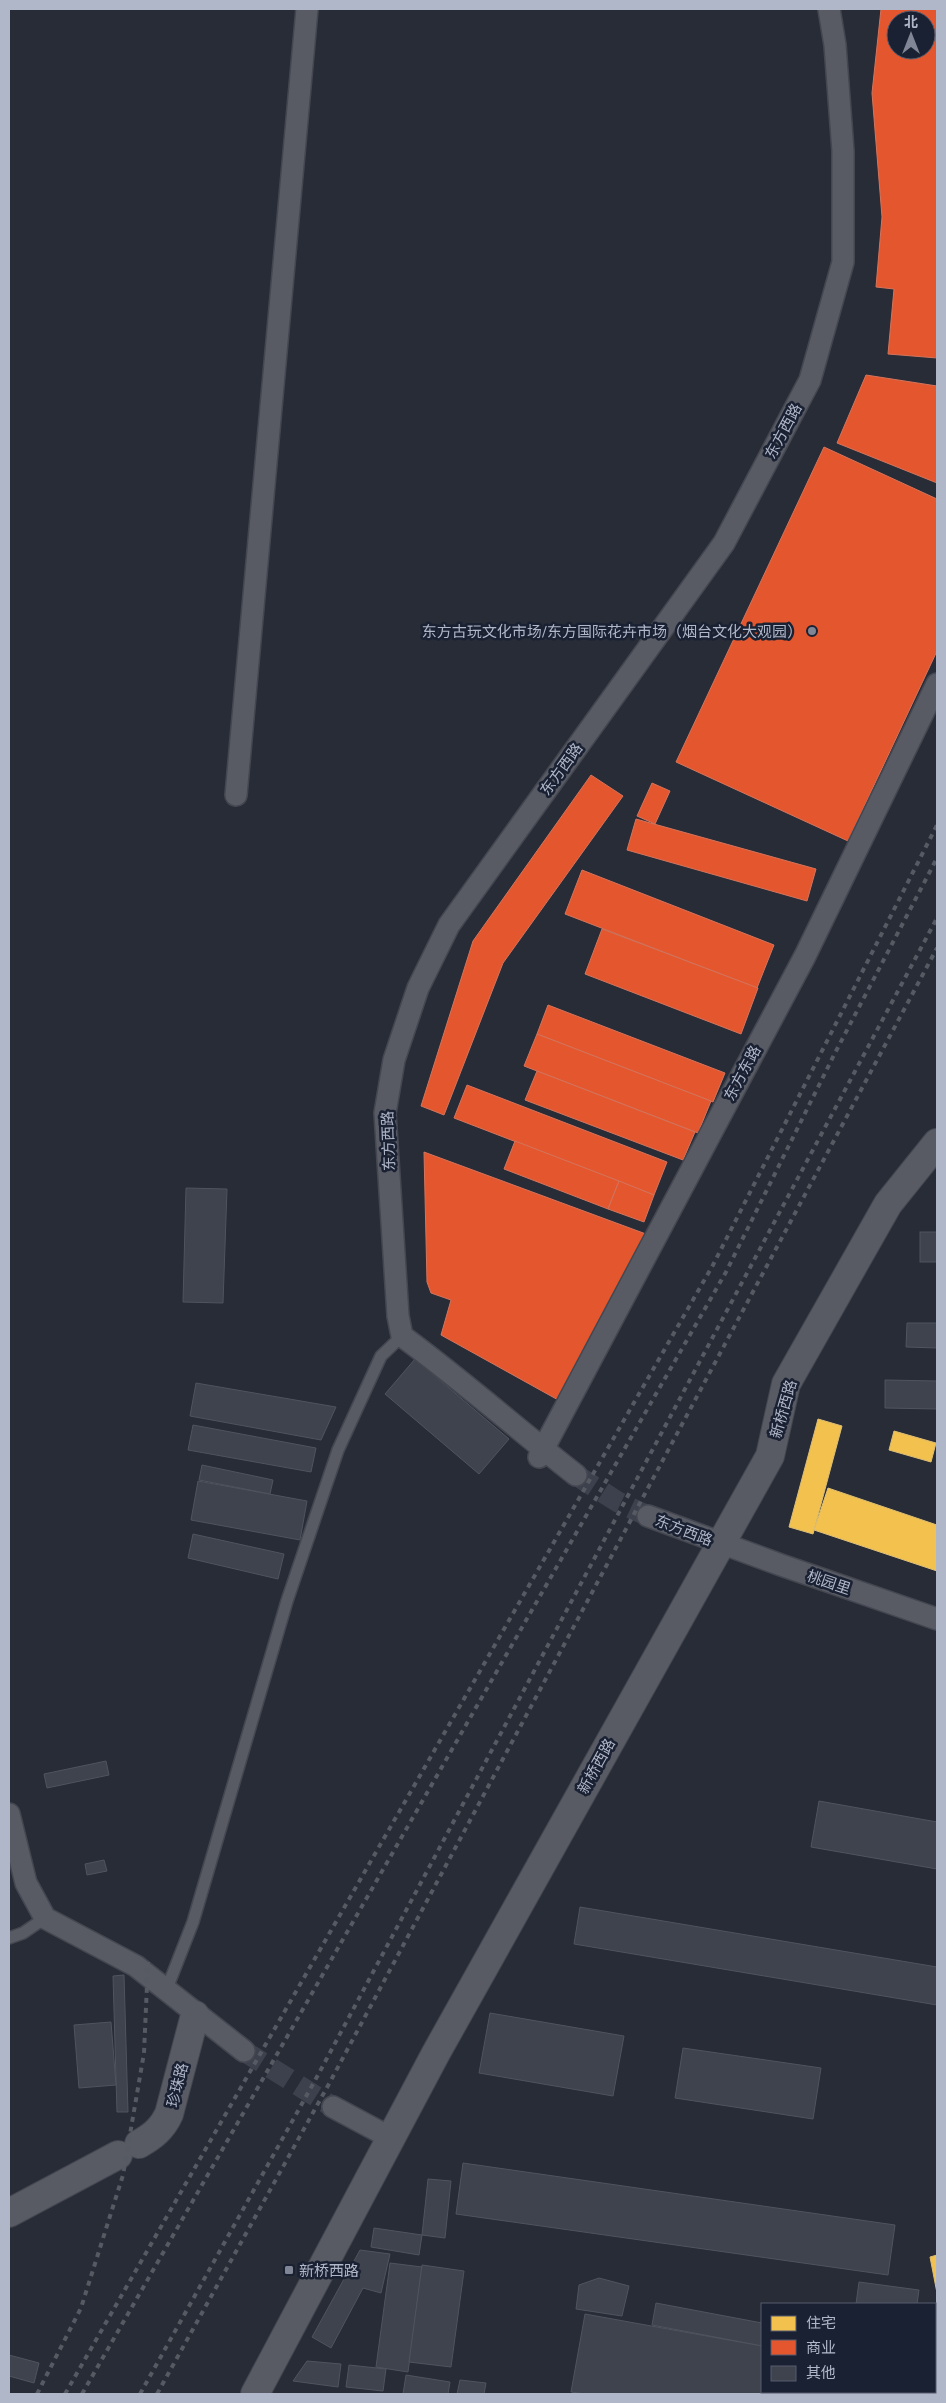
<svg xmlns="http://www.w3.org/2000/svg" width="946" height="2403" viewBox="0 0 946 2403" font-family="'Public Sans','Noto Sans SC',sans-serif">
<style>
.homes{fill:#f2c14e;stroke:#debe73}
.shops{fill:#e4572e;stroke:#d4745c;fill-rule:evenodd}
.building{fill:#3f434d;stroke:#4f545f}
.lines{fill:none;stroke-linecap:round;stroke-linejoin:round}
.minor-tunnel{stroke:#3c414d;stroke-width:21;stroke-dasharray:21 11;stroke-linecap:butt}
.service-casing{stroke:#444750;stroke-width:14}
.minor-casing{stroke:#444750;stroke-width:24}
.tertiary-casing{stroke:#444750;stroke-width:30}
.service{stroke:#585b64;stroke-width:11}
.minor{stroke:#585b64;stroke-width:21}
.tertiary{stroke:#585b64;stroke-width:28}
.rail{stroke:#565a62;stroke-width:4;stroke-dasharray:5 5;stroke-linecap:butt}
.poi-dot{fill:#808696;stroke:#1a2132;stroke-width:2}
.labels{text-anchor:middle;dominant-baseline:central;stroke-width:5;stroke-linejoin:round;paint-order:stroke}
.street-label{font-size:15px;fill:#b0b7c9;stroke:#1a2132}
.poi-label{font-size:15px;fill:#b0b7c9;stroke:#1a2132;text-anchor:end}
</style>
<rect width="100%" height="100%" fill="#272c37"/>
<g class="homes">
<path d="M818,1419L842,1426L813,1534L789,1527Z"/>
<path d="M894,1431L936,1443L931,1462L889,1450Z"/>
<path d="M828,1488L937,1525V1571L814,1530Z"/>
<path d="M937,2255V2293L930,2257Z"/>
</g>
<g class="shops">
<path d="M881,9H937V358L888,354L894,289L876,287L882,217L872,93ZM896,20H926V50H896Z"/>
<path d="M866,375L937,386V483L837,443Z"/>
<path d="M824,447L937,499V651L848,841L676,762Z"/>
<path d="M591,775L623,796L503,963L444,1115L421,1106L473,941Z"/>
<path d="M652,783L670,791L655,824L637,816Z"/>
<path d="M636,819L816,869L807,901L627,850Z"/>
<path d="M582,870L774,945L757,988L565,914Z"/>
<path d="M602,929L758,988L741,1034L585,974Z"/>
<path d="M548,1005L725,1073L713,1102L537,1034Z"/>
<path d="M537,1034L711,1101L698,1133L524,1066Z"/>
<path d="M537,1071L695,1132L683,1160L525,1100Z"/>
<path d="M467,1085L667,1162L654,1195L454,1118Z"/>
<path d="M515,1141L619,1181L608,1209L504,1169Z"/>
<path d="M424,1152L646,1234L560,1401L441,1335L451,1300L431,1293L427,1282Z"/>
<path d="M619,1181L654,1195L644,1222L608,1209Z"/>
</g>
<g class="building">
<path d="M186,1188L227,1189L223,1303L183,1302Z"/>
<rect x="920" y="1232" width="17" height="30"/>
<path d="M907,1323H937V1348L906,1347Z"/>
<path d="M415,1359L509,1439L479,1474L385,1394Z"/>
<path d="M885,1380L937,1381V1409L885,1408Z"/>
<path d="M196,1383L336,1407L321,1440L190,1416Z"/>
<path d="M193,1425L316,1448L311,1472L188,1450Z"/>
<path d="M202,1465L273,1480L270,1494L199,1480Z"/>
<path d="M198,1481L307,1501L300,1540L191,1520Z"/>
<path d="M193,1534L284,1554L278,1579L188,1558Z"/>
<path d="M106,1761L109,1775L47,1788L44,1774Z"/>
<path d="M819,1801L937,1822V1869L811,1847Z"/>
<path d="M104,1860L107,1871L87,1875L85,1864Z"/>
<path d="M580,1907L937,1967V2005L574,1944Z"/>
<path d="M124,1975L128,2112H117L113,1976Z"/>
<path d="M490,2013L624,2036L613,2096L479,2073Z"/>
<path d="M111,2022L116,2085L79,2088L74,2025Z"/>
<path d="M683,2048L821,2068L813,2119L675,2098Z"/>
<path d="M463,2163L895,2225L888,2275L456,2214Z"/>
<path d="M428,2179L451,2181L445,2238L422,2235Z"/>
<path d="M374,2228L422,2235L419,2255L371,2247Z"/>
<path d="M360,2250L390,2254L381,2293L363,2288L331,2348L312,2337Z"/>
<path d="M390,2263L422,2267L408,2372L376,2367Z"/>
<path d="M422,2265L464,2271L451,2367L409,2362Z"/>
<path d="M599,2278L629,2286L622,2316L576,2309L579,2285Z"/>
<path d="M859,2282L919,2290L917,2304H856Z"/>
<path d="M656,2303L762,2323V2346L652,2325Z"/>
<path d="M935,2308H937V2394H906V2392H935Z"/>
<path d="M585,2314L762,2346V2392H777L776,2394H586L571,2392Z"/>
<path d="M9,2355L39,2363L34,2383L9,2376Z"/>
<path d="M307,2361L341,2364L338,2387L293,2381Z"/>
<path d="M349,2365L386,2369L383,2391L346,2387Z"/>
<path d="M406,2375L450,2382L448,2394H403Z"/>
<path d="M460,2380L486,2383L484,2394H457Z"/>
<rect x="845" y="2392" width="61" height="2"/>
</g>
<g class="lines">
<g class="minor-tunnel">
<path d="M576,1475L618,1502L648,1516"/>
<path d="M244,2051L333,2107"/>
</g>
<defs>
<g id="service">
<path d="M9,1938L23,1933L45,1918"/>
<path d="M166,1991L193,1922L287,1601L338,1450L381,1356L402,1336"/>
</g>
<g id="minor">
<path d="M236,795L307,9"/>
<path d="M539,1457L805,956L937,684"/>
<path d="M576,1475C517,1429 462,1380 402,1336L398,1316L385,1113L394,1060L418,988L449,925L724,543L810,380L843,262V151L835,45L829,9"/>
<path d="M648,1516L781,1565L937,1619"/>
<path d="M9,1814L26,1883L45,1918L136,1966L244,2051"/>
<path d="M333,2107L391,2138"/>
</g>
<g id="tertiary">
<path d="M139,2144C153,2136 162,2129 169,2114L195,2015"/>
<path d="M9,2213L118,2155"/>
<path d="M255,2394L436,2053L770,1456L786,1384L888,1204L937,1143"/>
</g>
</defs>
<use href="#service" class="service-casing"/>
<use href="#minor" class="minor-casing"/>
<use href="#tertiary" class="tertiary-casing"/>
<use href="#service" class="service"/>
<use href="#minor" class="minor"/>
<use href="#tertiary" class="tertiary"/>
<g class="rail">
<path d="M37,2394L81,2308L123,2175L144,2053L148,1962"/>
<path d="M65,2394L713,1265L937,825"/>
<path d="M82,2394L726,1272L835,1053L937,858"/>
<path d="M140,2394L318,2075L937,918"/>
<path d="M157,2394L330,2082L937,948"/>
</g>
</g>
<g class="poi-dot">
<circle cx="812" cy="631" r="5"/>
<rect x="284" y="2265" width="10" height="10" rx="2.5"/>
</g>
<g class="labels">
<g class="street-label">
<text transform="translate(783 431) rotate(-62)">东方西路</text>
<text transform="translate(561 769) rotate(-54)">东方西路</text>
<text transform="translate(742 1073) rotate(-62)">东方东路</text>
<text transform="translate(388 1141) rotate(-92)">东方西路</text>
<text transform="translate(783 1409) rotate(-74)">新桥西路</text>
<text transform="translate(684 1530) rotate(21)">东方西路</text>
<text transform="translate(829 1582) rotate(19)">桃园里</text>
<text transform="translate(596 1766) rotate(-61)">新桥西路</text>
<text transform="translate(177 2085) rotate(-76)">珍珠路</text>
</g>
<g class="poi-label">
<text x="802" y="631">东方古玩文化市场/东方国际花卉市场（烟台文化大观园）</text>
<text x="299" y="2270" text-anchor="start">新桥西路</text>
</g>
</g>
<rect width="946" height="2403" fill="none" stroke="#b0b7c9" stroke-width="20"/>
<rect x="761" y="2303" width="175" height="90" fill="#1a2132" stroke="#565d6e"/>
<rect x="771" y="2316" width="25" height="15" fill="#f2c14e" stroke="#565d6e"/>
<text x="806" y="2328" font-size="15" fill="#b0b7c9">住宅</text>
<rect x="771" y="2340" width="25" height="15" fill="#e4572e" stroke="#565d6e"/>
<text x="806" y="2353" font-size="15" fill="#b0b7c9">商业</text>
<rect x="771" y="2366" width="25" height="15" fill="#3f434d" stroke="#565d6e"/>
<text x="806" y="2378" font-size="15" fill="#b0b7c9">其他</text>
<g transform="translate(911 35)"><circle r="24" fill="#1a2132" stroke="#565d6e"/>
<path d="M0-4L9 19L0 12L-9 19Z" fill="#808696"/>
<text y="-8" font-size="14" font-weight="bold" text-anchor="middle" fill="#b0b7c9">北</text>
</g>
</svg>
